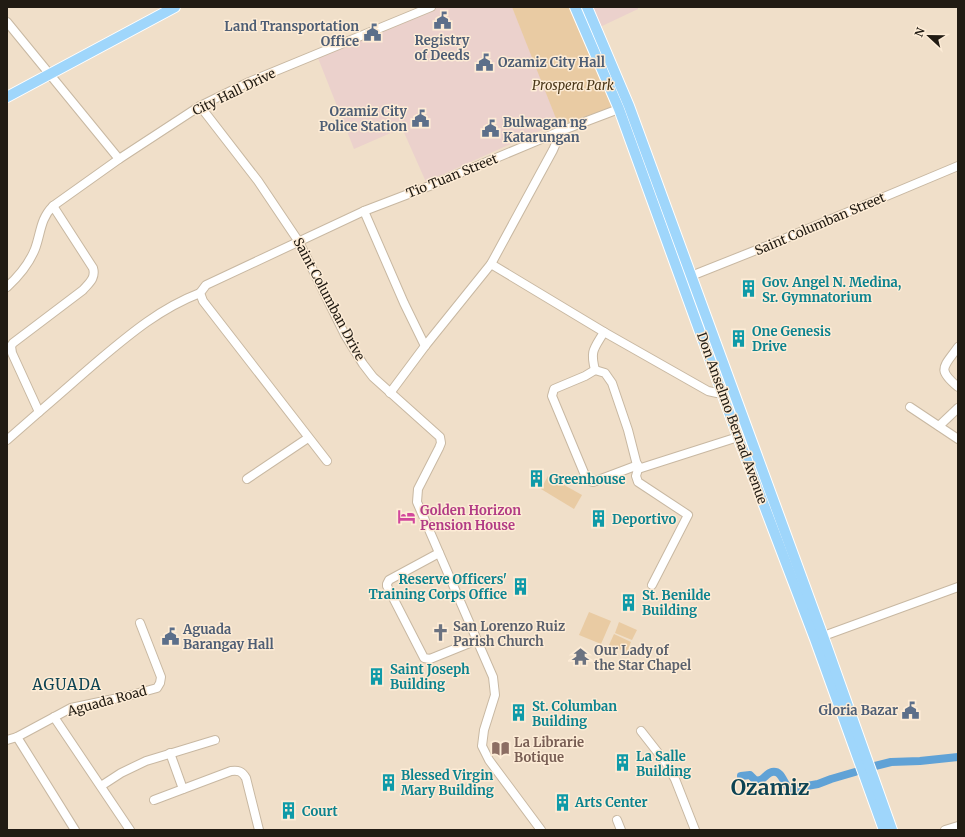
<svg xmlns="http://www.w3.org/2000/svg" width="965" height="837" viewBox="0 0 965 837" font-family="Merriweather,serif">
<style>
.commercial{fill:#ebd1cc}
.green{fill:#e9cba3}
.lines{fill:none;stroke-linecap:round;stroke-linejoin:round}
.canal{stroke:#60a2d6;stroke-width:8}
.minor-casing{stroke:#c8b8a2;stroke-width:10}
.major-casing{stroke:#fff;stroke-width:12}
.minor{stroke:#fff;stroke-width:8}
.major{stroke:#9fd6fb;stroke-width:10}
.labels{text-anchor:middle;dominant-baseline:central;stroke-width:3;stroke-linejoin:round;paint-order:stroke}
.service-label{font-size:13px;font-weight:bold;fill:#4e5e75;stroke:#fdecd6;text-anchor:end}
.park-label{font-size:13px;font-style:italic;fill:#4a3618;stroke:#fdecd6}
.street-label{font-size:13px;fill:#211b13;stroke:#fdecd6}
.culture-label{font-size:13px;font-weight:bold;fill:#0d838f;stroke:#fdecd6;text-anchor:start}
.hotel-label{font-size:13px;font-weight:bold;fill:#b23c85;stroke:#fdecd6;text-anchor:start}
.worship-label{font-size:13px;font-weight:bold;fill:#5b616d;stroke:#fdecd6;text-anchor:start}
.education-label{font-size:13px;font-weight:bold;fill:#785e54;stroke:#fdecd6;text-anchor:start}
.quarter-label{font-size:15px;letter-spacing:1px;fill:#0d4353;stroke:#fdecd6}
.town-label{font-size:21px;font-weight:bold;fill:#0d4353;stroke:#fdecd6}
</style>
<rect width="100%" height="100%" fill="#f0dfc9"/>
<g class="commercial">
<path d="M439,7H512L562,121L426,182L402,128L354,149L318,58Z"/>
<path d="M591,7H638V9L600,27Z"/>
</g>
<g class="green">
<path d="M512,7H570L612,107L559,126Z"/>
<path d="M548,476L582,495L574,509L541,489Z"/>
<path d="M589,612L611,621L601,644L579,635Z"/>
<path d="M619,622L637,630L632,640L615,633Z"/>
<path d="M614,634L631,642L627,652L609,645Z"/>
</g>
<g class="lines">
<g class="canal">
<path d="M875,766L891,762L920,761L958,757"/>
<path d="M741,776L750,775L755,780L759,781C764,779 767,773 772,772C783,770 783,785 790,789L818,784L831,779L855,772"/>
</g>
<defs>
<g id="minor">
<path d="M7,22L119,159"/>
<path d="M200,106L258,181L299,242L345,335L363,364L373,377L440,437L441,443L439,448L418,489L417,502L493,677L495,695L484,730L482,746L489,760L541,830"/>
<path d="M53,206L119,159L200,106L249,82L431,7"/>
<path d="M364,211L404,303L425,346"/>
<path d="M491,264L604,332L708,391L717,393L727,390"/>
<path d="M681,280L779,241L958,166"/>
<path d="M7,287C19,276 29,264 35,249C41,233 40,219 53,206L93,268C96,278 89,283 83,290L13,343L11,346L12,353L39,412L7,440"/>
<path d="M604,332C594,349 590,350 595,370L585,376L554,389L552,396L587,480L593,482L638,465"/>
<path d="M958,347C944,367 936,369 958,387"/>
<path d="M595,370L605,373L612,383L628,430L638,469L738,437"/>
<path d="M390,393L425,346L491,264L553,150L557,141L558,132"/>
<path d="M910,407L958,439"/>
<path d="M39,412C59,395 79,377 99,360C131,333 161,308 200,293"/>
<path d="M939,426L958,408"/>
<path d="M327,461L203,301L200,293L206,285L364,211L432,185L558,132L624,107"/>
<path d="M638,469L636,476L638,482L688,515L652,585"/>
<path d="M247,479L308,438"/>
<path d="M439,553L389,580L387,584V586L424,658L430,659L477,640"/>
<path d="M818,638L958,587"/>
<path d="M54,717L130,830"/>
<path d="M641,731L666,763L675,779L695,830"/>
<path d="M17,737L75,830"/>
<path d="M7,740L17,737L71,708L128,696L157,688L160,683L161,677L140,623"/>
<path d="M170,753L183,789"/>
<path d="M101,786L121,773L146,761L215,740"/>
<path d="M154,800L231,771C238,770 242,771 246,778L259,830"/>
<path d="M617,820L621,830"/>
<path d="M945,830L958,826"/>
</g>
<g id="major">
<path d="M575,7L619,109L738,437L815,639L884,830"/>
<path d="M587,7L629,106L823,636L892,830"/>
<path d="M7,97L175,7"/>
</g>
</defs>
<use href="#minor" class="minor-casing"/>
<use href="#major" class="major-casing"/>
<use href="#minor" class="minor"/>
<use href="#major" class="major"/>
</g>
<defs>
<symbol id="civic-bare" viewBox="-9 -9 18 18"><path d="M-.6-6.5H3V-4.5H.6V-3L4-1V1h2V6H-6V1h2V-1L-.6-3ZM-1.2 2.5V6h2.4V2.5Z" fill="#5c6f8a" stroke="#fdecd6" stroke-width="2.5" paint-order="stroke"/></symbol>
<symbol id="building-bare" viewBox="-9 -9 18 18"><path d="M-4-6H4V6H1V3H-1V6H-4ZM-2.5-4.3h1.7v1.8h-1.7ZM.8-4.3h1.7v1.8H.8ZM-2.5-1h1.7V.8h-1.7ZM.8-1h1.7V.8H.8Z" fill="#0f9aa8" stroke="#fdecd6" stroke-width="2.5" paint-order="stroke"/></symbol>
<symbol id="hotel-bare" viewBox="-9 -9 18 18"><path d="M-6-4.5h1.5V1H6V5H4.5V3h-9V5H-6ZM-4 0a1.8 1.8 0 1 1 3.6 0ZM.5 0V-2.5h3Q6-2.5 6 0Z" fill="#d1479c" stroke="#fdecd6" stroke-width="2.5" paint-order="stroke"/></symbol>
<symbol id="church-bare" viewBox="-9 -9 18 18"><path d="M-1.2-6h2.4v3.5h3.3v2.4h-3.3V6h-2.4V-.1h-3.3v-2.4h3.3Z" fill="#6b7280" stroke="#fdecd6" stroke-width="2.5" paint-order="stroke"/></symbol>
<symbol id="temple-bare" viewBox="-9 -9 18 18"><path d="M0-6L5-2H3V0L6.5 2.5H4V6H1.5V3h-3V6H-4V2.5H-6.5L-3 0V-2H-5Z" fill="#6b7280" stroke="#fdecd6" stroke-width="2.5" paint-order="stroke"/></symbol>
<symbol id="library-bare" viewBox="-9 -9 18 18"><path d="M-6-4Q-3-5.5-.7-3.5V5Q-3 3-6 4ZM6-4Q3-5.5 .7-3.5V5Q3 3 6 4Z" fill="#8d6e63" stroke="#fdecd6" stroke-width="2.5" paint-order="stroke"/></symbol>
</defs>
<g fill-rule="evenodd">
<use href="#civic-bare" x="430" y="8" width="25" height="25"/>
<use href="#civic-bare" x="360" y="20" width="25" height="25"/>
<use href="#civic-bare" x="472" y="50" width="25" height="25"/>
<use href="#civic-bare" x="408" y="106" width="25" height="25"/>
<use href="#civic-bare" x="478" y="116" width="25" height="25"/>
<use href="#building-bare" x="736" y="276" width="25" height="25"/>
<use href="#building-bare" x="726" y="326" width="25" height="25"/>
<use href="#building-bare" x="524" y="466" width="25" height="25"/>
<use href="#hotel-bare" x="394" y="504" width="25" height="25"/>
<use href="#building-bare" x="586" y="506" width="25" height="25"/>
<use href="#building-bare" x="508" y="574" width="25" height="25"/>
<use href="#building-bare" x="616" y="590" width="25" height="25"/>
<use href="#church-bare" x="428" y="620" width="25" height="25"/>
<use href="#civic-bare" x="158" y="624" width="25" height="25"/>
<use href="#temple-bare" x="568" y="644" width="25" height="25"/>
<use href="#building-bare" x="364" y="664" width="25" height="25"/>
<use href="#civic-bare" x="898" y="698" width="25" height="25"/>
<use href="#building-bare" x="506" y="700" width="25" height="25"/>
<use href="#library-bare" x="488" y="736" width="25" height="25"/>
<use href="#building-bare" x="610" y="750" width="25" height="25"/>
<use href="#building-bare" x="376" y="770" width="25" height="25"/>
<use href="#building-bare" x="550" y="790" width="25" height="25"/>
<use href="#building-bare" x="276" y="798" width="25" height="25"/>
</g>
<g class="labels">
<g class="service-label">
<text x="359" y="26">Land Transportation<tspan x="359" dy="15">Office</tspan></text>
<text x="442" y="40" text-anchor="middle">Registry<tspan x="442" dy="15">of Deeds</tspan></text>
<text x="498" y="62" text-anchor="start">Ozamiz City Hall</text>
<text x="407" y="111">Ozamiz City<tspan x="407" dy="15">Police Station</tspan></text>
<text x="503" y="122" text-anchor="start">Bulwagan ng<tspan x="503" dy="15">Katarungan</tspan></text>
<text x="183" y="629" text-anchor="start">Aguada<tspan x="183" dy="15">Barangay Hall</tspan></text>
<text x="898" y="710">Gloria Bazar</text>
</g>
<g class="park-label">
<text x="573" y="85">Prospera Park</text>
</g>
<g class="street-label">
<text transform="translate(234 92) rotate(-26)">City Hall Drive</text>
<text transform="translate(452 176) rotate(-22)">Tio Tuan Street</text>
<text transform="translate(820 224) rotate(-23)">Saint Columban Street</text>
<text transform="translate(329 299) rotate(62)">Saint Columban Drive</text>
<text transform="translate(732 418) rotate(70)">Don Anselmo Bernad Avenue</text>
<text transform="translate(107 701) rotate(-15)">Aguada Road</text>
</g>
<g class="culture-label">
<text x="762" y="282">Gov. Angel N. Medina,<tspan x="762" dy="15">Sr. Gymnatorium</tspan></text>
<text x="752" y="331">One Genesis<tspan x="752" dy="15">Drive</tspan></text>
<text x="549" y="479">Greenhouse</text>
<text x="612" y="519">Deportivo</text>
<text x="507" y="579" text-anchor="end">Reserve Officers'<tspan x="507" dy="15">Training Corps Office</tspan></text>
<text x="642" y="595">St. Benilde<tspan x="642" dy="15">Building</tspan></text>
<text x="390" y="669">Saint Joseph<tspan x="390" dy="15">Building</tspan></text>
<text x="532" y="706">St. Columban<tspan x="532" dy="15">Building</tspan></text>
<text x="636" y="756">La Salle<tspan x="636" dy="15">Building</tspan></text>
<text x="401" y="775">Blessed Virgin<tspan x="401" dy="15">Mary Building</tspan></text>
<text x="575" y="802">Arts Center</text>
<text x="302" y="811">Court</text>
</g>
<g class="hotel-label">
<text x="420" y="510">Golden Horizon<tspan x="420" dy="15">Pension House</tspan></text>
</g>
<g class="worship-label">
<text x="453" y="626">San Lorenzo Ruiz<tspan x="453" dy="15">Parish Church</tspan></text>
<text x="594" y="650">Our Lady of<tspan x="594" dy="15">the Star Chapel</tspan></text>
</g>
<g class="education-label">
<text x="514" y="742">La Librarie<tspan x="514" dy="15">Botique</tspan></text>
</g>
<g class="quarter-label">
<text x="67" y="684">AGUADA</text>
</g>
<g class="town-label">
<text x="770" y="787">Ozamiz</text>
</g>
</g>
<rect width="965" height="837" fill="none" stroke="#211b13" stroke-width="16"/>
<g transform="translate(929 36) rotate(292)" stroke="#fdecd6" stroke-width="3" paint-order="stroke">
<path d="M0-3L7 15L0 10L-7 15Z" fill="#211b13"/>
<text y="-6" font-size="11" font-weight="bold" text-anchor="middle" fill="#211b13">N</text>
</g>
</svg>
